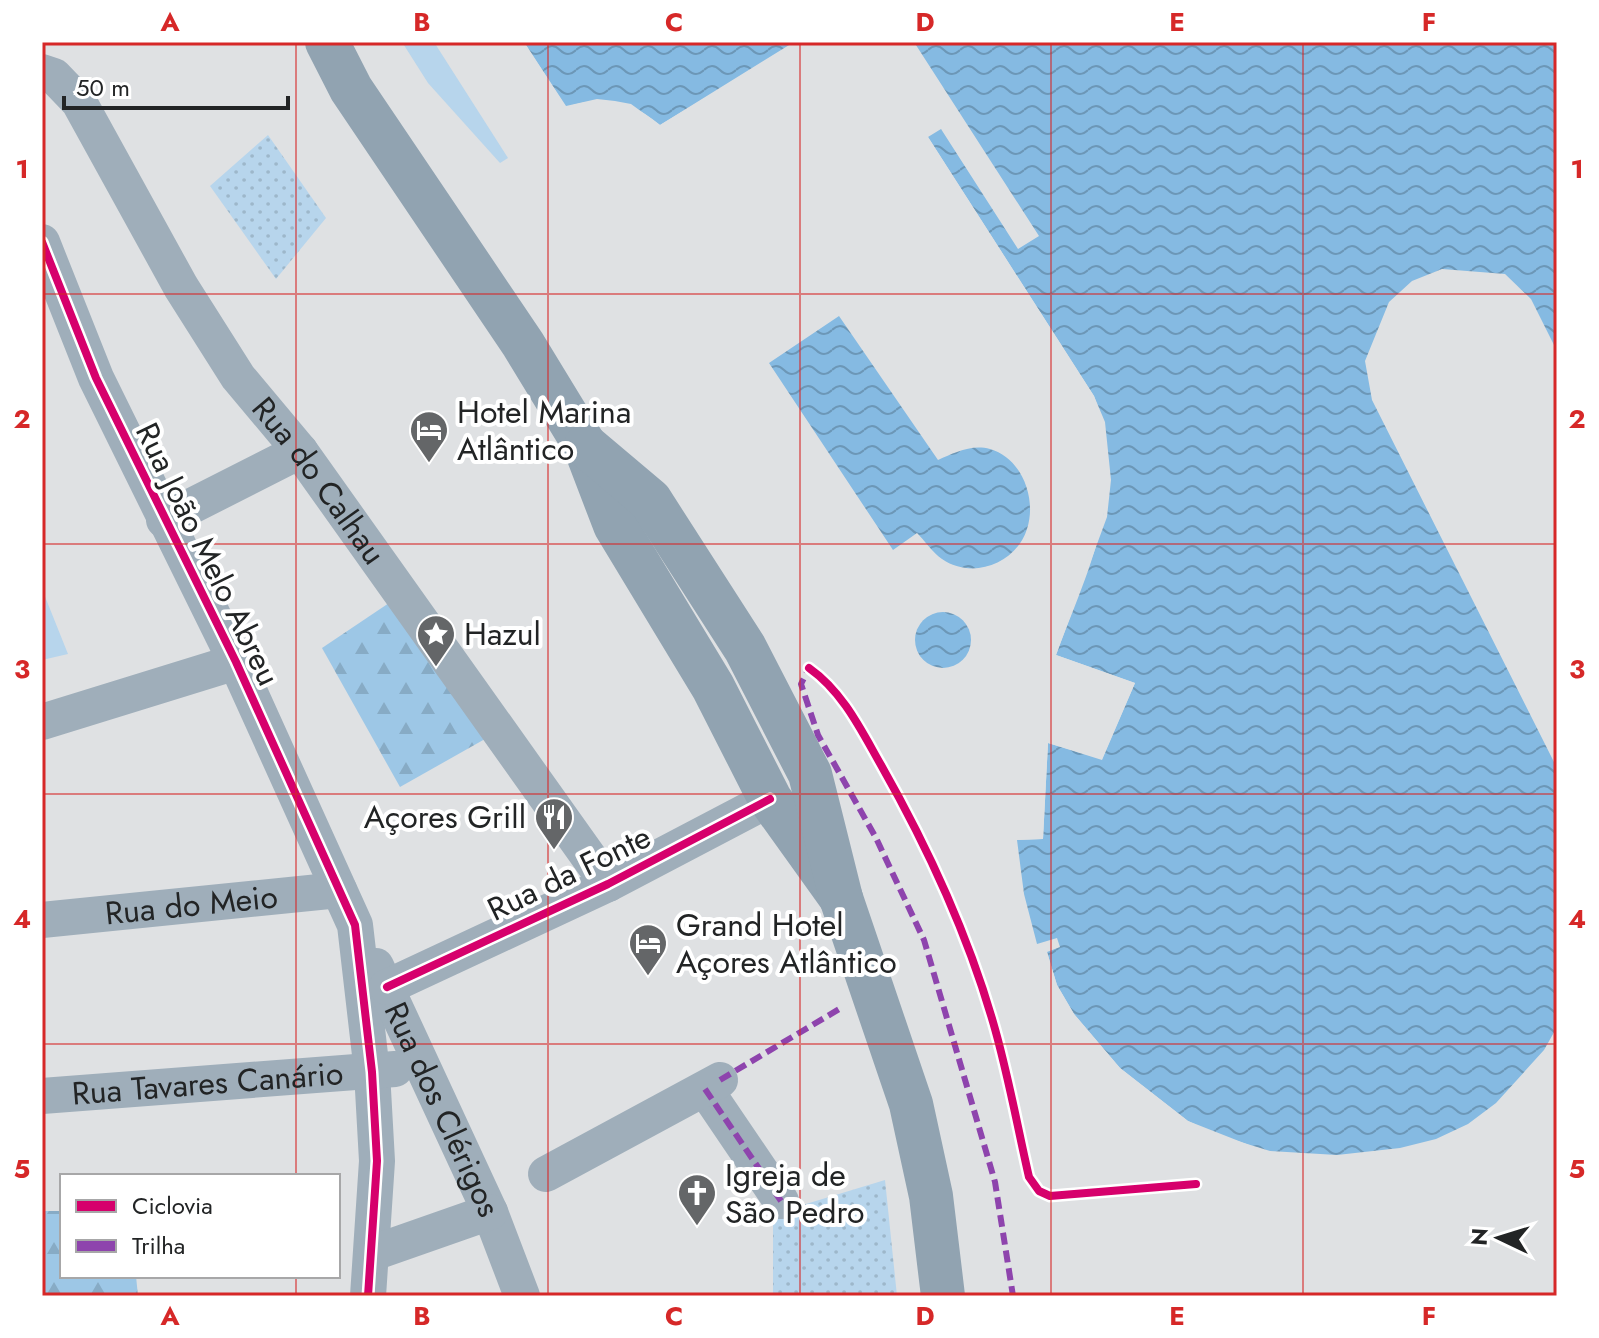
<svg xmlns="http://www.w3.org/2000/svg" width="1599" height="1338" viewBox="0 0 1599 1338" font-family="Jost,sans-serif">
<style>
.grass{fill:url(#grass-dots)}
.forest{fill:url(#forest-firs)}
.garden{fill:#b7d5ec}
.water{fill:url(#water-waves)}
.pier{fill:#dfe1e3}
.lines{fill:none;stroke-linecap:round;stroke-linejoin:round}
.street{stroke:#9faeba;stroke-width:36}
.secondary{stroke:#91a3b1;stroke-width:44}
.quiet{stroke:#8e44ad;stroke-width:6;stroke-dasharray:12 6;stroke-linecap:butt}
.cycleway-casing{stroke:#fff;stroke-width:13}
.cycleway{stroke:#d6006c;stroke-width:8}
.grid{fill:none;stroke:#d62828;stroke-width:2;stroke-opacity:0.55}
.labels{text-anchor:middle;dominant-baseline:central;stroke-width:8;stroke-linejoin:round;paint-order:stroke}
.poi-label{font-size:32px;fill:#222425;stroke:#fff;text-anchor:start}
.street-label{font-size:32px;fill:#222425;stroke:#fff}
.neatline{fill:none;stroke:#d62828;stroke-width:3}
.grid-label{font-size:26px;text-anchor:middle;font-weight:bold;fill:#d62828}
</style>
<defs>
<pattern id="grass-dots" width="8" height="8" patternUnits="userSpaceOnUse" patternTransform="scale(2)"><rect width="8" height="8" fill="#b7d5ec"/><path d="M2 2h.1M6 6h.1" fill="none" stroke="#9db7ca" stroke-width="1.8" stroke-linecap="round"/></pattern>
<pattern id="forest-firs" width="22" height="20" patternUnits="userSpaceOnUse" patternTransform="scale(2)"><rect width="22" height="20" fill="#9dc7e6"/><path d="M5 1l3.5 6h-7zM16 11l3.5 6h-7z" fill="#87abc5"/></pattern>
<pattern id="water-waves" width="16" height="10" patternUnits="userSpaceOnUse" patternTransform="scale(2)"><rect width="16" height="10" fill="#85bae2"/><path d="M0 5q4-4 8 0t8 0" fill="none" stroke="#6c97b7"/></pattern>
</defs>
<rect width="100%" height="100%" fill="#dfe1e3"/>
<g class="grass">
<path d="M268,135L326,218L276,279L210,186Z"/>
<path d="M885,1180L897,1296H773V1214Z"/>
</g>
<g class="forest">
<path d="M389,603L485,739L400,787L322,648Z"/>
<path d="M42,1211H62V1276H136L138,1296H42Z"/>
</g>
<g class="garden">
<path d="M402,42H434L508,158L500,163L428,83Z"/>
<path d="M42,589L68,654L42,660Z"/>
</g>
<g class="water">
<path d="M524,42H794L660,125C630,100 604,95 566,107Z"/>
<path d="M914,42H1557V351L1531,299L1505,274L1442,269L1412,281L1389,302L1365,361L1372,400L1557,768V1027L1544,1050L1496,1103L1468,1124L1436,1139L1400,1148L1337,1155L1270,1151L1218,1135L1188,1121L1120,1068L1074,1014L1057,985L1047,952L1060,947L1057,938L1037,944L1024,894L1017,840L1043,839L1048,743L1102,759L1135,683L1056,655C1089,566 1130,491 1094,396L928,137L941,129L1018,249L1039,236Z"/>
<path d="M839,316L938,460C954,453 971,444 990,449C1022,458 1037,499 1027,529C1016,564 972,580 942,559C933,553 925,541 917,533L893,550L769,363Z"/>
<circle cx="943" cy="640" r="28"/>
</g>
<g class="pier">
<path d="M520,42H524L566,106L597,99L615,101L631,104L660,125L798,42L660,129L630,108L614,105L597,103L564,110Z"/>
<path d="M928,137L1094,396L1105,422L1111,480L1107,517L1056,655L1135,683L1102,760L1048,743L1043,839L1013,840L1016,836L1039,835L1045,741L1049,739L1100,755L1130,685L1052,655L1103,516L1107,480L1101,423L1091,397L925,139Z"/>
<path d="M1047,952L1057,985L1074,1014L1120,1068L1188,1121L1249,1145L1248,1149L1186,1124L1117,1070L1070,1016L1053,986L1043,953Z"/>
</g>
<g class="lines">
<g class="street">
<path id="s1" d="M42,72L54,76L79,102L181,287L238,377L300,451L608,884"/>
<path d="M42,242L96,378L236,662L355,925L372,1072L377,1161L368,1296"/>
<path d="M164,520L300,451"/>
<path d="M42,722L236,662"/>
<path id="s2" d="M42,920L339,890"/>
<path id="s3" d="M376,966L490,1212L522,1296"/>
<path d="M387,987L608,884L770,799"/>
<path d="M705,1089L781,1201"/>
<path id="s4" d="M42,1096L395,1069"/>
<path d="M546,1174L720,1080"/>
<path d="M373,1253L490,1212"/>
</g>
<g class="secondary">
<path d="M327,42L351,89L523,344L584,444L615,525L713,687L770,799L841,898"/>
<path d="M586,446L650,500L745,648L810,774L841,898L911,1104L931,1196L943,1296"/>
</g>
<g class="quiet">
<path d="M814,671L809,668L801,684L818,735L876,838L924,940L995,1182L1013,1296"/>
<path d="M720,1080L841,1008"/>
<path d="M705,1089L781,1201"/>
</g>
<defs>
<g id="cycleway">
<path d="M42,242L96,378L236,662L355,925L372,1072L377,1161L368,1296"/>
<path d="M809,668C843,692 861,730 881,765C927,846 967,932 993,1022C1008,1073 1017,1125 1029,1177L1039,1191L1050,1196L1196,1184"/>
<path d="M387,987L608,884L770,799"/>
</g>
</defs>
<use href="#cycleway" class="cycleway-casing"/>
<use href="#cycleway" class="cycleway"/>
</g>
<path class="grid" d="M296,42V1176M548,42V1296M800,42V1296M1051,42V1296M1303,42V1296M42,294H1557M42,544H1557M42,794H1557M42,1044H1557M296,1276V1296"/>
<defs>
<symbol id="hotel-pin" viewBox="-11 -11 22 30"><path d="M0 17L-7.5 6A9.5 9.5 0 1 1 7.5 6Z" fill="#646668" stroke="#fff"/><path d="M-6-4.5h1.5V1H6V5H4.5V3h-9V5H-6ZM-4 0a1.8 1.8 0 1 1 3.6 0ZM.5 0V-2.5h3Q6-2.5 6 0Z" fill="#fff"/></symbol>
<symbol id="sight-pin" viewBox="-11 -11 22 30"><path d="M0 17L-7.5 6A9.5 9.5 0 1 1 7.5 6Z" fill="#646668" stroke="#fff"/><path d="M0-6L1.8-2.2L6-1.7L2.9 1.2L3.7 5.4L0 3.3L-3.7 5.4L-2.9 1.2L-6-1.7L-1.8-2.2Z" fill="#fff"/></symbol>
<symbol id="restaurant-pin" viewBox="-11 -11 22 30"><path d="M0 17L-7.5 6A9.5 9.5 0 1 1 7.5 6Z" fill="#646668" stroke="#fff"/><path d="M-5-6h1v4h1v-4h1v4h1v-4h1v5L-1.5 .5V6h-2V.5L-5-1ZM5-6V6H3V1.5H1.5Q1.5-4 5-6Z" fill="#fff"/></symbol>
<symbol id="church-pin" viewBox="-11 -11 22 30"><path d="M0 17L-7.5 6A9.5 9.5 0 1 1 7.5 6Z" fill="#646668" stroke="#fff"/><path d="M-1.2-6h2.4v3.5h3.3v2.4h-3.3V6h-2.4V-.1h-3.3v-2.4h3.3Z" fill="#fff"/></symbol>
</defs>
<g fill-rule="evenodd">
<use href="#hotel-pin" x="407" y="408" width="44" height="60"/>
<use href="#sight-pin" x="414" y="612" width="44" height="60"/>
<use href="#restaurant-pin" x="532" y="795" width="44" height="60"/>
<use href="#hotel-pin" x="626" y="921" width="44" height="60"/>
<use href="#church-pin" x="675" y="1171" width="44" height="60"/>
</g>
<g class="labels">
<g class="poi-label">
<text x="457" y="412">Hotel Marina<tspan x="457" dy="37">Atlântico</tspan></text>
<text x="464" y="634">Hazul</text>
<text x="526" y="817" text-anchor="end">Açores Grill</text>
<text x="676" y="925">Grand Hotel<tspan x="676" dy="37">Açores Atlântico</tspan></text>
<text x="725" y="1175">Igreja de<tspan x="725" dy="37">São Pedro</tspan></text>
</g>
<g class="street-label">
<text stroke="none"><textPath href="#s1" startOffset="498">Rua do Calhau</textPath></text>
<text transform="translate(208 554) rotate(64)">Rua João Melo Abreu</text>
<text transform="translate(569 873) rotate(-26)">Rua da Fonte</text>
<text stroke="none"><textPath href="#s2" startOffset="150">Rua do Meio</textPath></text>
<text stroke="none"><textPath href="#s4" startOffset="166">Rua Tavares Canário</textPath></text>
<text stroke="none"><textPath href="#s3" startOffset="158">Rua dos Clérigos</textPath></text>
</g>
</g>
<rect width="1599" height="1338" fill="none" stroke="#ffffff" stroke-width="88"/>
<rect x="60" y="1174" width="280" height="104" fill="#ffffff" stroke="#a7a7a8" stroke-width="2"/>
<rect x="76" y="1200" width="40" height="12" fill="#d6006c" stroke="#a7a7a8" stroke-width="2"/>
<text x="132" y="1214" font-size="24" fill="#222425">Ciclovia</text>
<rect x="76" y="1240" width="40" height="12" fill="#8e44ad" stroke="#a7a7a8" stroke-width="2"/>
<text x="132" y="1254" font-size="24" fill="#222425">Trilha</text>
<g transform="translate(1499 1238) rotate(274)" stroke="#ffffff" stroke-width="6" paint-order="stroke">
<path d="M0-6L14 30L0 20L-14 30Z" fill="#222425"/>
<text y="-12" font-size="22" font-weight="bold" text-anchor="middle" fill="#222425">N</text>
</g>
<path d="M64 96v12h224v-12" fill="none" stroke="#222425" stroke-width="4"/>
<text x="76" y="96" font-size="24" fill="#222425" stroke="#ffffff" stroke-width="6" paint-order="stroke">50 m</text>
<rect x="44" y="44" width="1511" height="1250" class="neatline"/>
<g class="grid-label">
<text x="170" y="31">A</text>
<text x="422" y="31">B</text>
<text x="674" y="31">C</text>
<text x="925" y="31">D</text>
<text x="1177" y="31">E</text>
<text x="1429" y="31">F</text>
<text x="22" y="178">1</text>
<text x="1577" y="178">1</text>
<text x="22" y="428">2</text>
<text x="1577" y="428">2</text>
<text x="22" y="678">3</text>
<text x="1577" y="678">3</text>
<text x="22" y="928">4</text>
<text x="1577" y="928">4</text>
<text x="22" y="1178">5</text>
<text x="1577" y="1178">5</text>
<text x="170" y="1325">A</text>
<text x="422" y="1325">B</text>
<text x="674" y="1325">C</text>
<text x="925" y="1325">D</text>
<text x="1177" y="1325">E</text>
<text x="1429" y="1325">F</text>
</g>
</svg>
